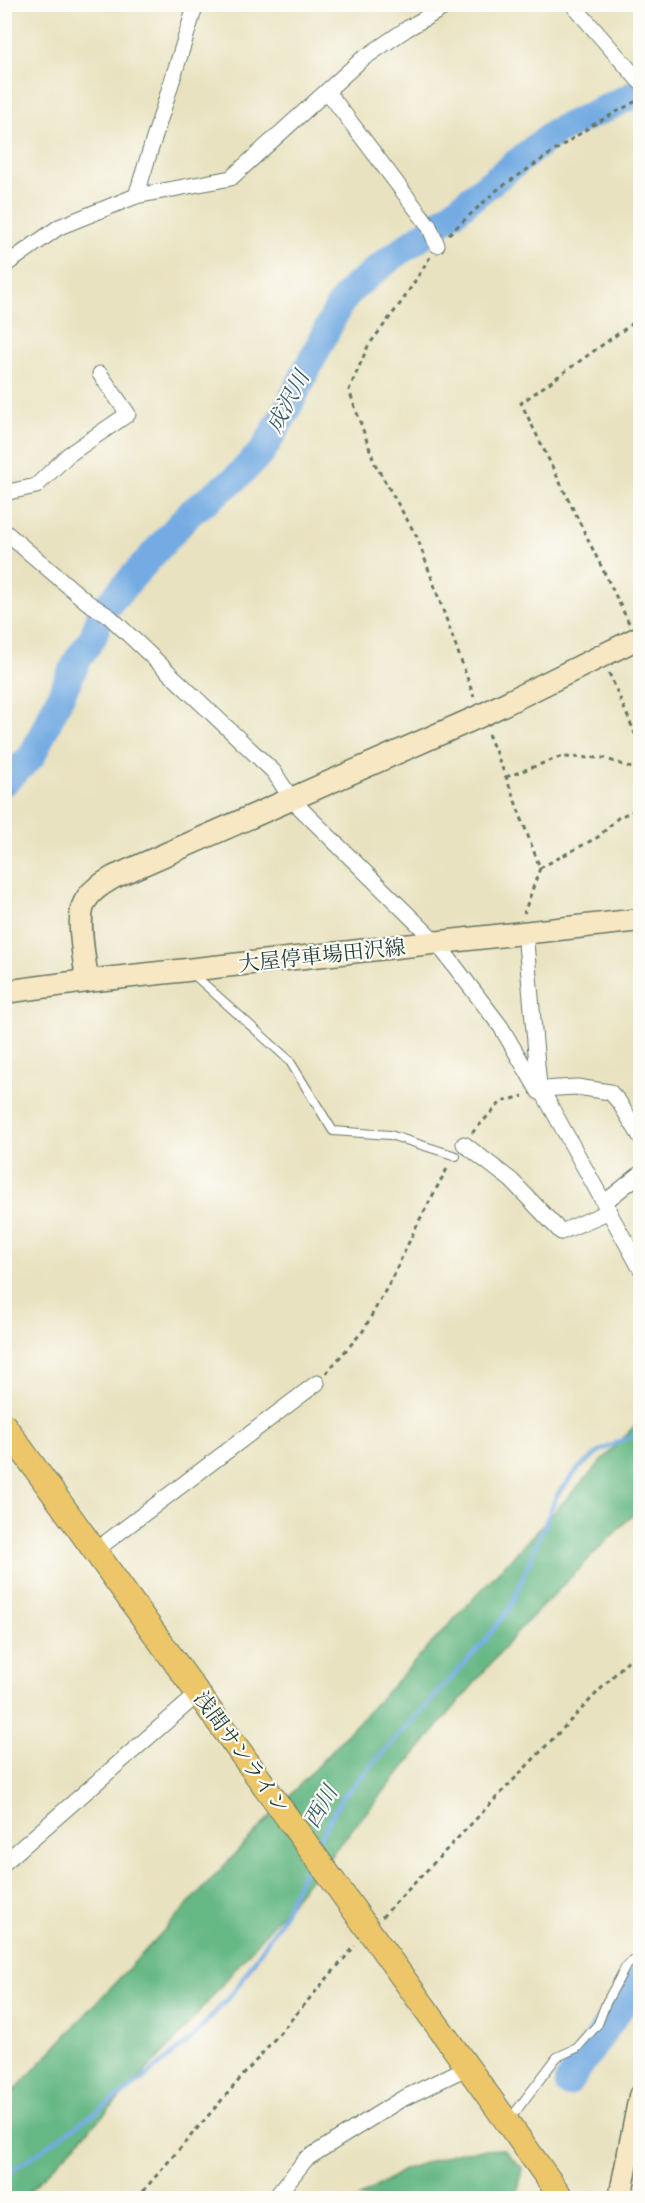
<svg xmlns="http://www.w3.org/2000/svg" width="645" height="2203" viewBox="0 0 645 2203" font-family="'IM FELL Double Pica','Noto Serif JP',serif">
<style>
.forest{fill:#66b884;stroke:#427a5c;stroke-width:1.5}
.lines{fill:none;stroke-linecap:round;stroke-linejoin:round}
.stream{stroke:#73abe2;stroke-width:4.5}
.river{stroke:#73abe2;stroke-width:28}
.lane-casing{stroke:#667765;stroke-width:10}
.street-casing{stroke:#667765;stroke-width:17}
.secondary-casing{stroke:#667765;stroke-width:25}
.primary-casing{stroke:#667765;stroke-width:26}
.path{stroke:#667765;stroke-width:3;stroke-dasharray:4.5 4.5;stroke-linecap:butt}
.lane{stroke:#fff;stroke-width:8}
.street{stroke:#fff;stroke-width:15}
.secondary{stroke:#f7e8c3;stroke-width:22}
.primary{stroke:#ecc669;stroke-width:24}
.labels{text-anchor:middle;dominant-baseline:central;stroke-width:4.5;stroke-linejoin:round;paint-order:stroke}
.street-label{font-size:21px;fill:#1f3d34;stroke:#fdfcf7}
.water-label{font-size:22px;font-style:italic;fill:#385e68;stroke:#fdfcf7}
</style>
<rect width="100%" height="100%" fill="#fdfcf7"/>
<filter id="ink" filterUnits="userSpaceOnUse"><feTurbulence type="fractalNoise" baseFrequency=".0167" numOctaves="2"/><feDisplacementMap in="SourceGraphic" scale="12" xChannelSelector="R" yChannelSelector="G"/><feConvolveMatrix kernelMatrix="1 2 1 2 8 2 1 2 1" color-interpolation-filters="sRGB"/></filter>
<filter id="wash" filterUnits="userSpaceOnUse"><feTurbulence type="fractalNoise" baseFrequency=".008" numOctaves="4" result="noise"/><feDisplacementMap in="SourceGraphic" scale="24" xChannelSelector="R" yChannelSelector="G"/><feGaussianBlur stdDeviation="1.35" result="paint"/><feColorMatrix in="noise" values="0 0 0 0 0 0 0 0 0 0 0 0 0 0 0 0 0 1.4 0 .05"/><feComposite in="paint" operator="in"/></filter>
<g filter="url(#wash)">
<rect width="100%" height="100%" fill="#e9e2c0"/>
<g class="forest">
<path d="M640,1420V1507L518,1631L175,2041L23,2198H5L4,2102Z"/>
<path d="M503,2149L522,2168L517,2198H358L405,2169L462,2151Z"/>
</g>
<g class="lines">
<g class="stream">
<path d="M316,1846L342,1798L485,1641L511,1606L557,1495L578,1469L600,1451L640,1432"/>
<path d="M4,2179L14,2169L139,2082L191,2039L235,1990L280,1922L308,1861"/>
</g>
<g class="river">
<path d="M4,782L32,756L79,657L93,637L102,611L190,513L235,479L262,452L286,411L340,304L354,287L387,261L445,219L555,132L640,92"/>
<path d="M568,2083L640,1979"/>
</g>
</g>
</g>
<g filter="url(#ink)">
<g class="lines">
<defs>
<g id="lane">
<path d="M193,974L289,1060L333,1131L390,1135L456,1156"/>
<path d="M510,2119L557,2057L577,2048L598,2024L606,2003L625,1968L640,1953"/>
</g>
<g id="street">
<path d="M572,4L640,82"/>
<path d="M327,91L429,226L437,245"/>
<path d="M136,196L196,4"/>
<path d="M4,266L59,227L136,196L231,178L361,60L408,28L450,4"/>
<path d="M4,493L36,486L68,455L128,414L100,374"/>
<path d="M4,531L87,602L110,617L274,772L292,800L437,943L501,1027L539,1092"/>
<path d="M525,932L539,1086"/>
<path d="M541,1089L640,1268"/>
<path d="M541,1089L577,1087L610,1092L619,1102L640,1136"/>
<path d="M464,1144L511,1180L561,1232L610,1211"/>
<path d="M605,1202L640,1174"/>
<path d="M96,1550L317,1383"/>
<path d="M4,1863L198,1694"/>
<path d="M275,2198L306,2159L400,2100L468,2067"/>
</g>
<g id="secondary">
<path d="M87,981C85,961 77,924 83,906C88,892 102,884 114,877L480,716L640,637"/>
<path d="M4,992L87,981L640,920"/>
<path d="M620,2198L640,2096"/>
</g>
<path id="primary" d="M4,1425L562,2198"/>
</defs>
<use href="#lane" class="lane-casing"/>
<use href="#street" class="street-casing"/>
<use href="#secondary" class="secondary-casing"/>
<use href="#primary" class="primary-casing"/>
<g class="path">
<path d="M449,234L497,190L591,126L640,99"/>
<path d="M430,257L403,300L368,346L349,390L375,464L417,537L474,697"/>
<path d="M629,623L521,403L640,318"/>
<path d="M609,673L640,745"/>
<path d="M488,734L506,777L540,868L524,913"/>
<path d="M506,777L560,757L604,758L640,771"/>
<path d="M540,868L598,837L619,817L640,808"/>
<path d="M472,1133L501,1102L523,1096"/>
<path d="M326,1373L363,1331L390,1282L419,1221L449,1165"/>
<path d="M382,1917L640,1648"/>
<path d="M137,2198L355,1946"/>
</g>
<use href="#lane" class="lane"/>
<use href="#street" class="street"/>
<use href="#secondary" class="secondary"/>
<use href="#primary" class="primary"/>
</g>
</g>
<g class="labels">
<g class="street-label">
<text transform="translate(322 956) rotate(-6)">大屋停車場田沢線</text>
<text transform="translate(241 1753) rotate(54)">浅間サンライン</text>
</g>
<g class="water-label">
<text transform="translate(288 402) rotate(-62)">成沢川</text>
<text transform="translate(321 1807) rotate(-60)">西川</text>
</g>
</g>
<rect width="645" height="2203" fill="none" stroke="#fdfcf7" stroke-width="24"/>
</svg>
